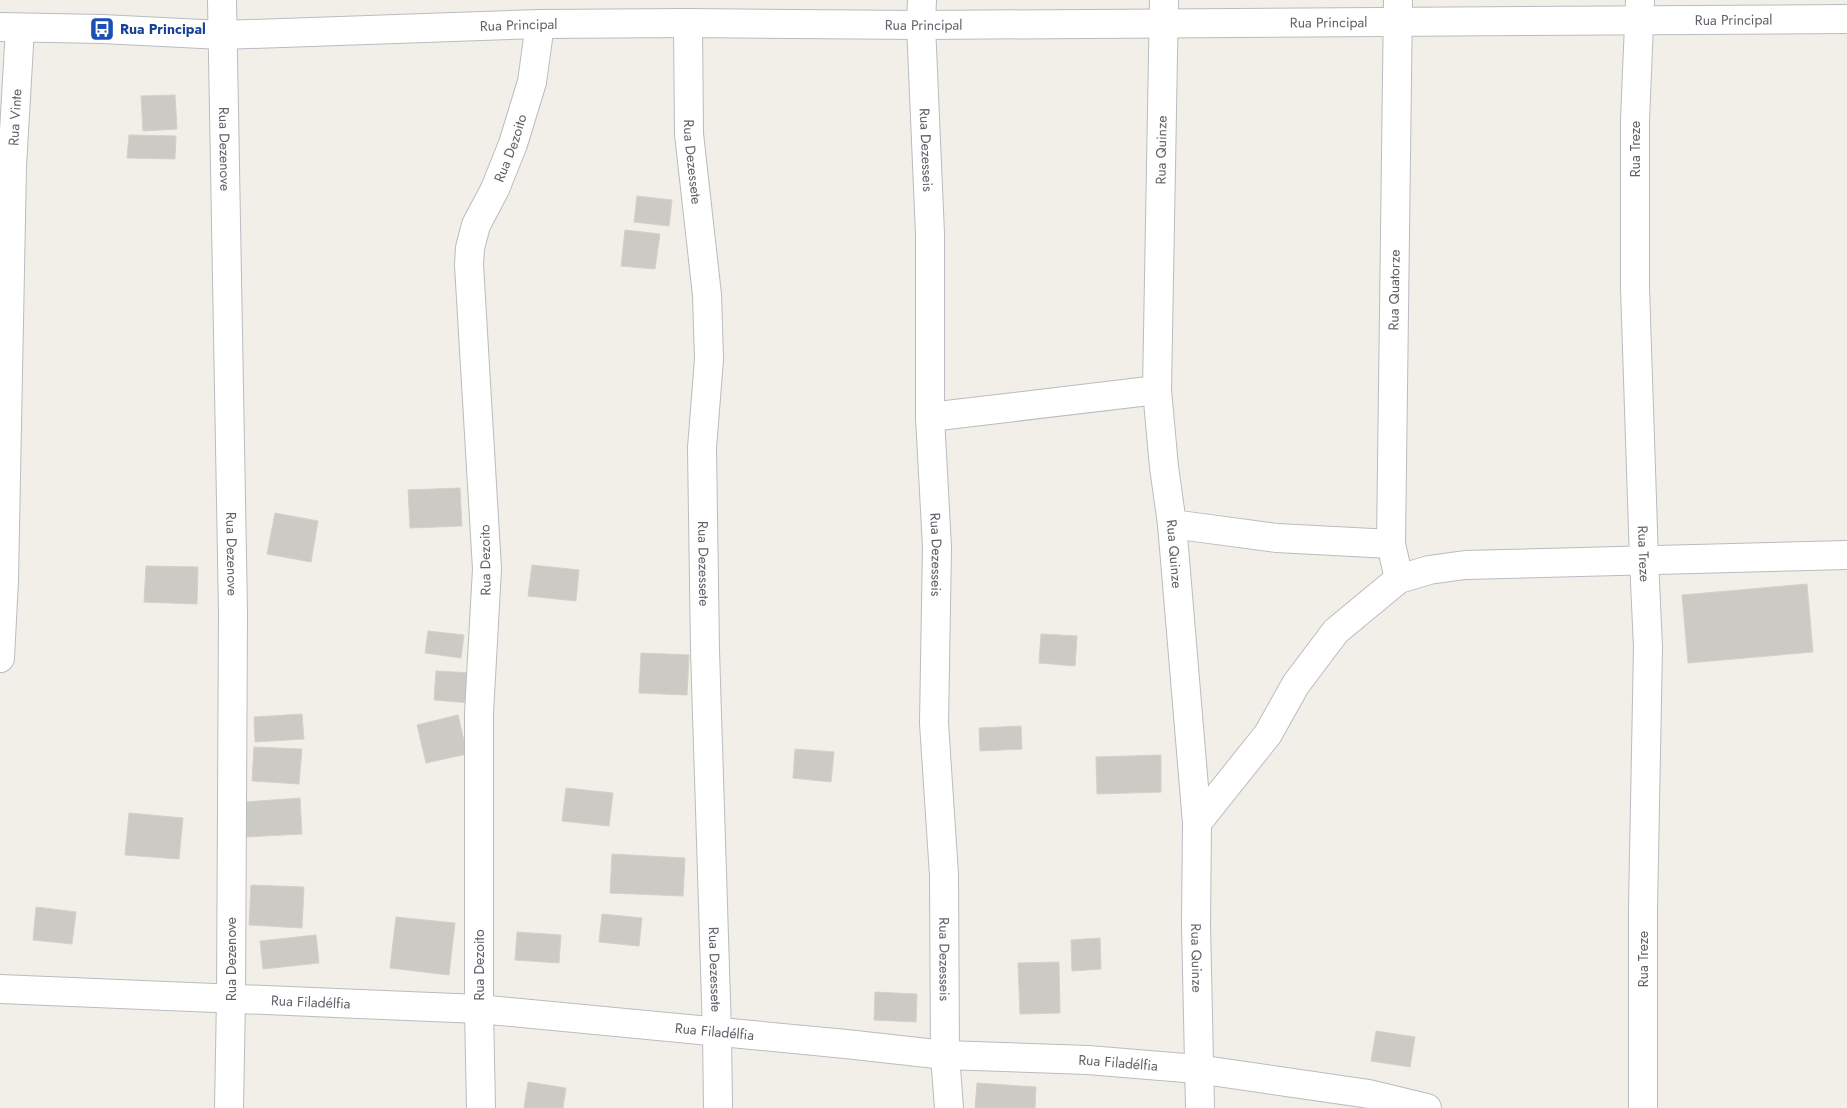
<svg xmlns="http://www.w3.org/2000/svg" width="1847" height="1108" viewBox="0 0 1847 1108" font-family="Jost,sans-serif">
<style>
.building{fill:#cccac4;stroke:#d6d1c5}
.lines{fill:none;stroke-linecap:round;stroke-linejoin:round}
.minor-casing{stroke:#b9bcc1;stroke-width:30}
.minor{stroke:#fff;stroke-width:28}
.labels{text-anchor:middle;dominant-baseline:central;stroke-width:4;stroke-linejoin:round;paint-order:stroke}
.street-label{font-size:14px;fill:#5e6268;stroke:#fff}
.transit-label{font-size:14px;font-weight:bold;fill:#164399;stroke:#fff;text-anchor:start}
</style>
<rect width="100%" height="100%" fill="#f1efe7"/>
<g class="building">
<path d="M175,95L177,129L143,131L141,96Z"/>
<path d="M129,135L176,136L175,159L127,158Z"/>
<path d="M637,196L672,200L669,226L634,222Z"/>
<path d="M625,230L660,234L655,269L621,266Z"/>
<path d="M460,488L462,526L410,528L408,490Z"/>
<path d="M275,513L318,521L311,562L267,554Z"/>
<path d="M532,565L579,570L576,601L528,596Z"/>
<path d="M146,566L198,567L197,604L144,602Z"/>
<path d="M1807,584L1813,652L1688,663L1682,595Z"/>
<path d="M428,631L464,635L461,658L425,653Z"/>
<path d="M1041,634L1077,636L1075,666L1039,663Z"/>
<path d="M641,653L689,655L687,695L639,693Z"/>
<path d="M436,671L472,673L470,703L434,700Z"/>
<path d="M302,714L304,739L255,742L254,717Z"/>
<path d="M458,715L467,754L426,763L417,725Z"/>
<path d="M1021,726L1022,749L980,751L979,728Z"/>
<path d="M254,747L302,749L299,784L252,781Z"/>
<path d="M795,749L834,752L831,782L793,778Z"/>
<path d="M1161,755V792L1097,794L1096,757Z"/>
<path d="M566,788L613,793L609,826L562,821Z"/>
<path d="M300,798L302,834L247,837L245,802Z"/>
<path d="M129,813L183,818L179,859L125,855Z"/>
<path d="M612,854L685,858L683,896L610,893Z"/>
<path d="M251,885L304,887L302,928L249,925Z"/>
<path d="M36,907L76,912L72,944L33,940Z"/>
<path d="M602,914L642,918L639,946L599,942Z"/>
<path d="M396,917L455,923L449,975L390,968Z"/>
<path d="M517,932L561,935L559,963L515,960Z"/>
<path d="M316,935L319,963L263,969L260,941Z"/>
<path d="M1100,938L1101,969L1072,971L1071,940Z"/>
<path d="M1059,962L1060,1013L1020,1014L1018,963Z"/>
<path d="M875,992L917,994L916,1022L874,1020Z"/>
<path d="M1376,1031L1415,1037L1410,1067L1371,1061Z"/>
<path d="M528,1082L566,1088L563,1108H524Z"/>
<path d="M977,1083L1036,1087L1035,1108H975Z"/>
</g>
<g class="lines">
<defs>
<g id="minor">
<path id="s1" d="M222,0L233,613L231,999L229,1108"/>
<path id="s2" d="M922,0L921,25L930,234V417L937,547L934,723L944,875L945,1055L949,1108"/>
<path id="s3" d="M1164,0L1157,390L1164,467L1172,524L1197,823L1196,924L1200,1108"/>
<path d="M1398,0L1391,544L1399,579"/>
<path id="s4" d="M1640,0L1635,120V288L1644,560L1648,647L1643,909V1108"/>
<path id="s5" d="M688,23L689,134L707,295L709,359L702,448L705,650L717,1032L718,1108"/>
<path id="s6" d="M0,27L102,29L222,35L540,24L688,23L921,25L1847,19"/>
<path d="M930,417L1157,390"/>
<path d="M1172,524L1277,538L1391,544"/>
<path id="s7" d="M0,658L4,580L12,166L20,28"/>
<path d="M1197,823L1268,734L1296,684L1336,631L1399,579L1429,570L1465,565L1847,555"/>
<path id="s8" d="M0,989L479,1009L846,1044L945,1055L1088,1060L1197,1069L1369,1094L1427,1108"/>
<path id="s9" d="M481,1108L479,1009V713L487,569L469,265L470,248L476,225L495,189L513,144L532,82L540,24"/>
</g>
</defs>
<use href="#minor" class="minor-casing"/>
<use href="#minor" class="minor"/>
</g>
<defs>
<symbol id="bus-square" viewBox="-11 -11 22 22"><rect x="-9" y="-9" width="18" height="18" rx="4" fill="#1a4fb4" stroke="#fff"/><path d="M-5-6H5V4H4V6H2V4H-2V6H-4V4H-5ZM-3.5-4V0h7V-4ZM-3.5 1.2v1.5H-2V1.2ZM2 1.2v1.5H3.5V1.2Z" fill="#fff"/></symbol>
</defs>
<g fill-rule="evenodd">
<use href="#bus-square" x="88" y="15" width="28" height="28"/>
</g>
<g class="labels">
<g class="street-label">
<text stroke="none"><textPath href="#s6" startOffset="1734">Rua Principal</textPath></text>
<text stroke="none"><textPath href="#s6" startOffset="1329">Rua Principal</textPath></text>
<text stroke="none"><textPath href="#s6" startOffset="519">Rua Principal</textPath></text>
<text stroke="none"><textPath href="#s6" startOffset="924">Rua Principal</textPath></text>
<text stroke="none"><textPath href="#s7" startOffset="541">Rua Vinte</textPath></text>
<text stroke="none"><textPath href="#s9" startOffset="969">Rua Dezoito</textPath></text>
<text stroke="none"><textPath href="#s1" startOffset="149">Rua Dezenove</textPath></text>
<text stroke="none"><textPath href="#s2" startOffset="150">Rua Dezesseis</textPath></text>
<text transform="translate(1635 149) rotate(-90)">Rua Treze</text>
<text transform="translate(1161 150) rotate(-89)">Rua Quinze</text>
<text stroke="none"><textPath href="#s5" startOffset="139">Rua Dezessete</textPath></text>
<text transform="translate(1394 290) rotate(-89)">Rua Quatorze</text>
<text stroke="none"><textPath href="#s1" startOffset="554">Rua Dezenove</textPath></text>
<text stroke="none"><textPath href="#s2" startOffset="555">Rua Dezesseis</textPath></text>
<text stroke="none"><textPath href="#s3" startOffset="555">Rua Quinze</textPath></text>
<text stroke="none"><textPath href="#s4" startOffset="554">Rua Treze</textPath></text>
<text transform="translate(485 560) rotate(-91)">Rua Dezoito</text>
<text stroke="none"><textPath href="#s5" startOffset="542">Rua Dezessete</textPath></text>
<text stroke="none"><textPath href="#s3" startOffset="960">Rua Quinze</textPath></text>
<text transform="translate(231 959) rotate(-90)">Rua Dezenove</text>
<text stroke="none"><textPath href="#s2" startOffset="960">Rua Dezesseis</textPath></text>
<text transform="translate(1643 959) rotate(-90)">Rua Treze</text>
<text transform="translate(479 965) rotate(-90)">Rua Dezoito</text>
<text stroke="none"><textPath href="#s5" startOffset="948">Rua Dezessete</textPath></text>
<text stroke="none"><textPath href="#s8" startOffset="311">Rua Filadélfia</textPath></text>
<text stroke="none"><textPath href="#s8" startOffset="716">Rua Filadélfia</textPath></text>
<text stroke="none"><textPath href="#s8" startOffset="1121">Rua Filadélfia</textPath></text>
</g>
<g class="transit-label">
<text x="120" y="29">Rua Principal</text>
</g>
</g>
</svg>
